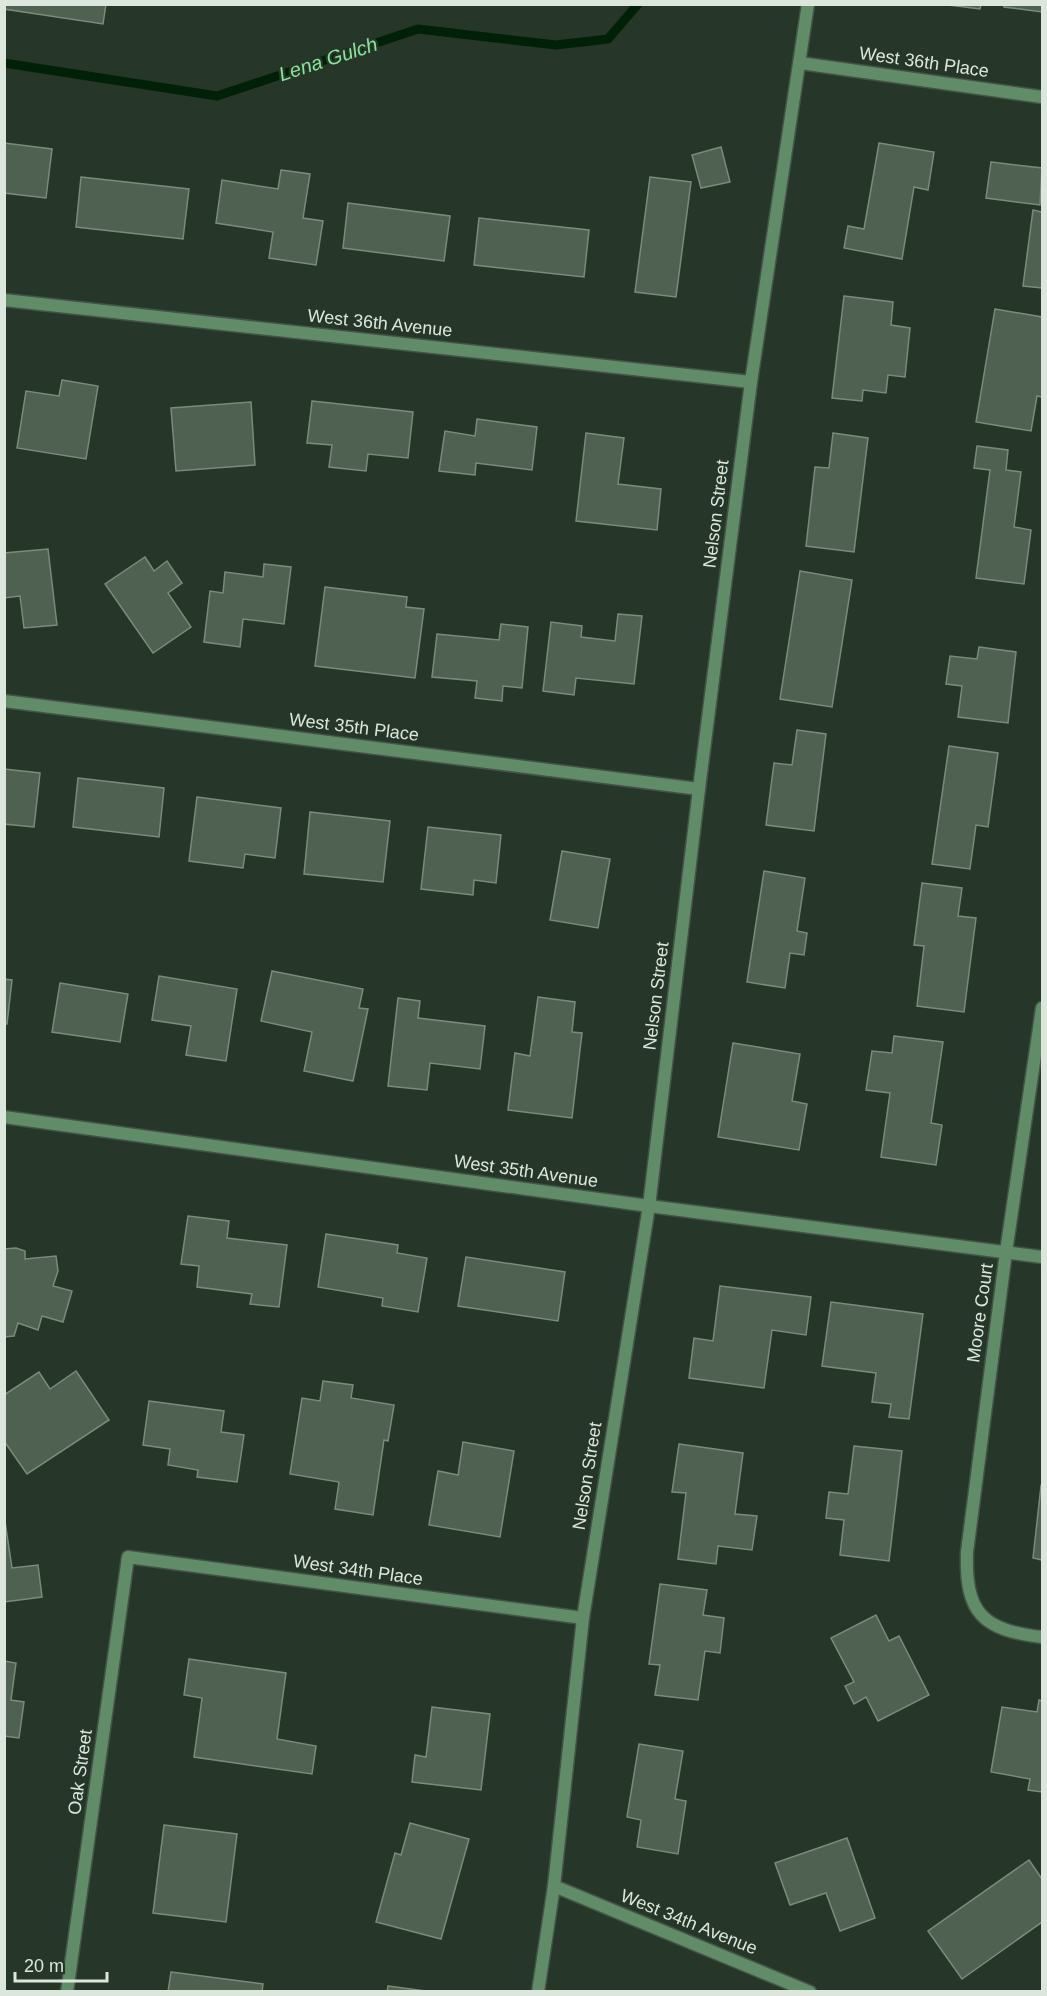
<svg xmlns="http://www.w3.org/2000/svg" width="1047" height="1996" viewBox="0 0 1047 1996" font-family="Arial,sans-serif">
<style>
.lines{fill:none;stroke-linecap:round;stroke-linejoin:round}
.stream{stroke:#002108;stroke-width:9}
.building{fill:#4f6151;stroke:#798c7c;stroke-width:1.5}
.street-casing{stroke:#435346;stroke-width:15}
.street{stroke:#618c68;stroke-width:12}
.labels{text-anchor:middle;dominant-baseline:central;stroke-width:4.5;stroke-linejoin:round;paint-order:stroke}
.street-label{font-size:18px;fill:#dce6dd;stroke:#263729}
.water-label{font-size:20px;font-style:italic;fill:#8ae39a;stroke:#263729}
</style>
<rect width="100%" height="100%" fill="#263729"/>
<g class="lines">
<path class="stream" d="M4,63L217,96L418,29L556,45L608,39L638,4"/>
</g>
<g class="building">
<path d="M4,4H106L103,24L4,9Z"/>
<path d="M940,4H981L980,9Z"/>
<path d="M1004,4H1042V12L1004,7Z"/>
<path d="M4,143L52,149L46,198L4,193Z"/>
<path d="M879,143L934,152L928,190L914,187L902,259L844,248L848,226L864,229Z"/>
<path d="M721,147L730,182L701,188L692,155Z"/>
<path d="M991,162L1042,168L1040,205L986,198Z"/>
<path d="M281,170L310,174L303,218L323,221L316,265L269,258L273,232L216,223L222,180L278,189Z"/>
<path d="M81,177L189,189L183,239L76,227Z"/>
<path d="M650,177L691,182L676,297L635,292Z"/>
<path d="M348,203L450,216L444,261L343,248Z"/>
<path d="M1033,210L1042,212V288L1023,286Z"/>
<path d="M479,218L589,230L584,277L474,265Z"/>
<path d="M844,296L893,302L891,325L910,328L905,377L888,375L886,393L863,390L862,401L832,398Z"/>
<path d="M995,309L1042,317V397L1037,396L1031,431L976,422Z"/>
<path d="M62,380L98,386L86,459L17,448L26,391L59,396Z"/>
<path d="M312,401L413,412L408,458L368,454L366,471L329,467L332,445L307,443Z"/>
<path d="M251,402L255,465L176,471L171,408Z"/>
<path d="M477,419L537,427L532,470L476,463L475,475L439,471L445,431L475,436Z"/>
<path d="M586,433L624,438L618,484L661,489L657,530L576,521Z"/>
<path d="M833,433L868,438L854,552L806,546L815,467L829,468Z"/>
<path d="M977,446L1008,450L1006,470L1021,472L1014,527L1031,530L1024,584L976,578L990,470L974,468Z"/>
<path d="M48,549L57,625L24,628L20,596L4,598V553Z"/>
<path d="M145,557L154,571L167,561L182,583L168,593L191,627L153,653L105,584Z"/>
<path d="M264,564L291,567L284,624L243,619L240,647L204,642L210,591L223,593L225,572L263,577Z"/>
<path d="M800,571L852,580L832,707L780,699Z"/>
<path d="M325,587L407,597L406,607L424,609L415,678L315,666Z"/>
<path d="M618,614L642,616L634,684L576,678L574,695L543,691L551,622L582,626L581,637L615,641Z"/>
<path d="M501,624L528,627L522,688L503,686L502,701L475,698L477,681L432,677L437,634L499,640Z"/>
<path d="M979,647L1016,652L1008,723L958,717L962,686L946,684L950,656L977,659Z"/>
<path d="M797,730L826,734L814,831L766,825L774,763L792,765Z"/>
<path d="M949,746L998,753L988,827L976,825L970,869L932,864Z"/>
<path d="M4,769L40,773L34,827L4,824Z"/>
<path d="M78,778L164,788L159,837L73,827Z"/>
<path d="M197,797L281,808L275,858L245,854L243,868L189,861Z"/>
<path d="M310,812L390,821L383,882L304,874Z"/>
<path d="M428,827L501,835L496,883L474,880L473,895L421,889Z"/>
<path d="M562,851L610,859L598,928L550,920Z"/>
<path d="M764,871L805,878L797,931L807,933L804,955L790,953L785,988L747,982Z"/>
<path d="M922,883L962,888L958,916L976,918L964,1012L917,1006L924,946L914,945Z"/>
<path d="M272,971L363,989L359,1008L368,1009L353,1081L304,1071L312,1032L261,1021Z"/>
<path d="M159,976L237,989L226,1061L186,1055L191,1026L152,1020Z"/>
<path d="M4,979L12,980L7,1024H4Z"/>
<path d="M60,983L128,994L120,1042L52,1032Z"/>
<path d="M538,997L575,1002L572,1032L582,1033L572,1118L508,1110L515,1053L530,1056Z"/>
<path d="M398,998L420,1001L418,1018L485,1026L480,1069L430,1063L427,1090L388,1086Z"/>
<path d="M894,1036L943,1042L931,1123L942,1125L936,1165L881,1157L890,1093L866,1090L872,1051L892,1053Z"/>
<path d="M733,1043L800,1054L792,1101L807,1104L799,1150L718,1137Z"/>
<path d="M188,1216L229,1221L227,1238L287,1245L279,1307L250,1304L252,1294L197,1287L199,1266L181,1264Z"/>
<path d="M326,1234L398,1245L397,1253L427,1258L418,1312L382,1306L383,1298L318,1287Z"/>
<path d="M16,1248L25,1251V1259L56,1256L58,1271L53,1286L72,1291L63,1322L42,1316L38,1330L18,1323L14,1336L4,1337V1249Z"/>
<path d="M466,1257L565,1272L558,1321L458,1306Z"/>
<path d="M720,1286L811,1297L806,1335L772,1330L764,1388L689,1378L694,1338L713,1341Z"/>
<path d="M831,1302L923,1314L909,1419L889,1417L891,1404L872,1402L876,1373L822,1366Z"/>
<path d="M76,1371L109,1420L27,1474L4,1441V1395L39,1372L50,1389Z"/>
<path d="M323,1381L353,1385L351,1398L394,1405L388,1441L384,1440L373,1515L335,1509L339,1482L290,1474L302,1398L320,1401Z"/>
<path d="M149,1401L224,1411L221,1432L244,1435L237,1482L197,1477L198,1470L168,1465L170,1449L143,1445Z"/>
<path d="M463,1442L514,1451L500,1537L429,1525L438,1471L458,1475Z"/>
<path d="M679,1444L743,1453L735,1514L757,1516L752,1550L718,1546L716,1564L678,1559L686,1493L672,1492Z"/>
<path d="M854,1446L902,1451L889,1561L840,1555L844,1520L826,1518L829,1492L848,1494Z"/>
<path d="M1041,1486L1042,1487V1560L1033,1558Z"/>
<path d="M4,1515L12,1568L38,1565L42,1597L4,1602Z"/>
<path d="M660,1584L707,1590L703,1615L724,1618L720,1653L705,1651L698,1700L655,1695L660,1665L649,1664Z"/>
<path d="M876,1615L889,1641L899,1636L929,1695L878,1721L866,1697L854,1704L845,1686L854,1682L831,1638Z"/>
<path d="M189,1659L286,1673L277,1739L316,1746L312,1774L194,1757L202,1698L184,1695Z"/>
<path d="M4,1661L16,1663L11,1700L24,1702L19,1738L4,1736Z"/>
<path d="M1039,1700L1042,1701V1792L1028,1790L1030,1779L991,1772L1002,1707L1037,1712Z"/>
<path d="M432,1707L490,1714L481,1790L412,1782L415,1755L426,1757Z"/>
<path d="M639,1744L683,1751L675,1799L686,1801L678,1854L637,1847L641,1820L627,1817Z"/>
<path d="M410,1823L469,1839L441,1939L376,1922L395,1853L401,1855Z"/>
<path d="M164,1825L237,1834L226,1922L153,1913Z"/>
<path d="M847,1838L875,1918L840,1931L826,1893L790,1905L775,1863Z"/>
<path d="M1029,1860L1042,1879V1922L962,1979L928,1931Z"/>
<path d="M171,1972L263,1984L262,1992H168Z"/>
<path d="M388,1986L433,1992H387Z"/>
</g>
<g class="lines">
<defs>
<g id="street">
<path d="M800,63L1042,97"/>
<path d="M4,300L751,382"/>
<path d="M4,701L699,789"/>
<path d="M1042,1008L1006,1252L967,1552C965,1613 982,1630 1042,1637"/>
<path d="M4,1117L649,1206L1042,1257"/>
<path d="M554,1886L810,1992"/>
<path d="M67,1992L128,1557L583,1618"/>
<path d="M538,1992L554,1886L583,1618L649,1206L699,789L751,382L808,4"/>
</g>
</defs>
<use href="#street" class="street-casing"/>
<use href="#street" class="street"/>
</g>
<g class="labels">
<g class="street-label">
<text transform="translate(924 62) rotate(8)">West 36th Place</text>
<text transform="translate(380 323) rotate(6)">West 36th Avenue</text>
<text transform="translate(716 514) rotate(-83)">Nelson Street</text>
<text transform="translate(354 727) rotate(7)">West 35th Place</text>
<text transform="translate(656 996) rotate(-83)">Nelson Street</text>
<text transform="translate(526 1171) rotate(8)">West 35th Avenue</text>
<text transform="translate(980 1313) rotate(-82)">Moore Court</text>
<text transform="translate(587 1476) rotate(-81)">Nelson Street</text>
<text transform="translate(358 1570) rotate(8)">West 34th Place</text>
<text transform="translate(80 1772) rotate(-82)">Oak Street</text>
<text transform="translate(689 1922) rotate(22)">West 34th Avenue</text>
</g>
<g class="water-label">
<text transform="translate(328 59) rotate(-18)">Lena Gulch</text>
</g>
</g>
<rect width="1047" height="1996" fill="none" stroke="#dce6dd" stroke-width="12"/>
<path d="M15 1972v9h92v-9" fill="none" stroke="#dce6dd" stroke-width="3"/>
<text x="24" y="1972" font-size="18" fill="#dce6dd" stroke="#263729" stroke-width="4.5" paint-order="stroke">20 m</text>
</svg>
